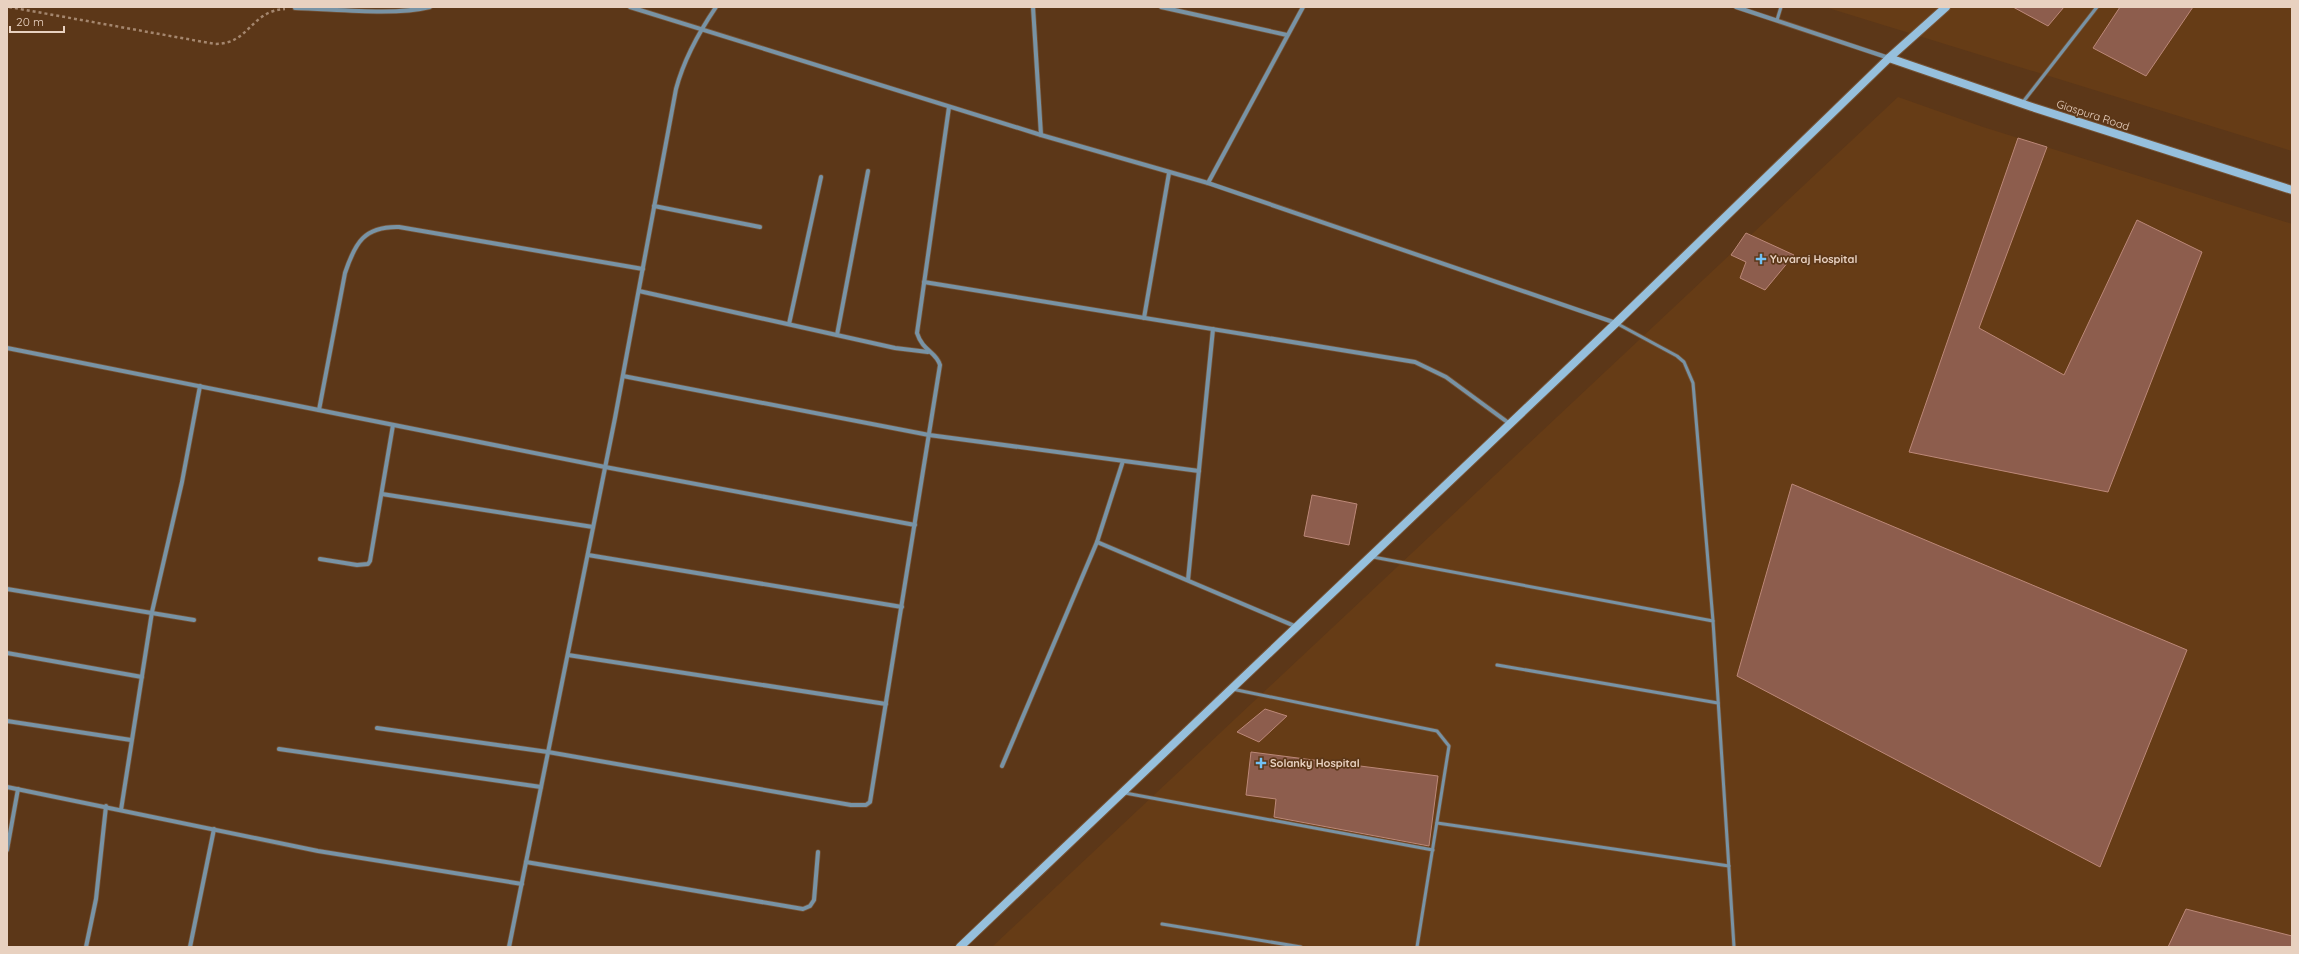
<svg xmlns="http://www.w3.org/2000/svg" width="2299" height="954" viewBox="0 0 2299 954" font-family="Quicksand,sans-serif">
<style>
.built{fill:#663c16}
.building{fill:#8d5d4d;stroke:#bc8878}
.lines{fill:none;stroke-linecap:round;stroke-linejoin:round}
.lane-casing{stroke:#755336;stroke-width:4.5}
.street-casing{stroke:#755336;stroke-width:5.5}
.secondary-casing{stroke:#755336;stroke-width:10}
.path{stroke:#a4866e;stroke-width:2.5;stroke-dasharray:3 3;stroke-linecap:butt}
.lane{stroke:#7893a5;stroke-width:3}
.street{stroke:#7893a5;stroke-width:4}
.secondary{stroke:#96c0dd;stroke-width:8}
.poi-dot{fill:#71c1f5;stroke:#5c3718;stroke-width:1.5}
.labels{text-anchor:middle;dominant-baseline:central;stroke-width:3.5;stroke-linejoin:round;paint-order:stroke}
.street-label{font-size:11px;fill:#e8d1c0;stroke:#5c3718}
.poi-label{font-size:11px;font-weight:bold;fill:#e8d1c0;stroke:#5c3718;text-anchor:start}
</style>
<rect width="100%" height="100%" fill="#5c3718"/>
<g class="built">
<path d="M1825,7H2292V151Z"/>
<path d="M1898,97L1983,127L2292,224V947H992Z"/>
</g>
<g class="building">
<path d="M2013,7H2064L2048,26Z"/>
<path d="M2120,7H2193L2146,76L2093,48Z"/>
<path d="M2018,138L2047,147L1979,328L2064,375L2137,220L2202,252L2108,492L1909,452Z"/>
<path d="M1746,233L1794,255L1765,290L1740,278L1746,262L1731,255Z"/>
<path d="M1792,484L2187,650L2100,867L1737,676Z"/>
<path d="M1312,495L1357,504L1349,545L1304,536Z"/>
<path d="M1265,709L1287,716L1259,742L1237,732Z"/>
<path d="M1251,752L1438,776L1429,846L1274,817L1276,799L1246,795Z"/>
<path d="M2186,909L2292,936V947H2168Z"/>
</g>
<g class="lines">
<defs>
<g id="lane">
<path d="M1777,20L1781,7"/>
<path d="M2023,102L2097,7"/>
<path d="M1616,323L1677,356L1684,362L1693,383L1713,621L1734,947"/>
<path d="M1373,557L1713,621"/>
<path d="M1497,665L1718,703"/>
<path d="M1232,689L1437,731L1449,746L1417,947"/>
<path d="M1125,793L1433,850"/>
<path d="M1437,823L1729,866"/>
<path d="M1162,924L1301,947"/>
</g>
<g id="street">
<path d="M630,7L1041,135L1208,183L1616,323"/>
<path d="M1033,7L1041,135"/>
<path d="M1161,7L1287,35"/>
<path d="M1736,7L1889,58"/>
<path d="M295,8C335,9 393,16 430,7"/>
<path d="M1208,183L1303,7"/>
<path d="M654,206L760,227"/>
<path d="M924,282L1415,362L1446,377L1510,424"/>
<path d="M639,291L895,348L928,352"/>
<path d="M1144,318L1169,173"/>
<path d="M789,324L821,177"/>
<path d="M837,335L868,171"/>
<path d="M7,348L605,467L915,525"/>
<path d="M623,376L929,435L1199,471"/>
<path d="M319,410L345,273C355,243 364,226 399,227L643,269"/>
<path d="M382,494L593,527"/>
<path d="M1097,542L1297,627"/>
<path d="M588,555L902,607"/>
<path d="M320,559L357,565L368,564L370,561L393,425"/>
<path d="M1188,580L1213,329"/>
<path d="M7,589L194,620"/>
<path d="M7,653L142,677"/>
<path d="M568,655L886,704"/>
<path d="M7,721L131,740"/>
<path d="M377,728L548,752L851,805H866L870,802L940,365C936,351 923,352 917,333L949,107"/>
<path d="M279,749L541,787"/>
<path d="M1002,766L1097,542L1123,461"/>
<path d="M7,787L318,851L522,884"/>
<path d="M121,810L152,612L182,482L200,386"/>
<path d="M7,850L18,789"/>
<path d="M526,862L803,909L810,906L814,900L818,852"/>
<path d="M86,947L96,899L106,806"/>
<path d="M190,947L214,829"/>
<path d="M509,947L615,418L676,89C684,59 699,32 716,7"/>
</g>
<g id="secondary">
<path d="M1889,58L2032,107L2292,190"/>
<path d="M960,947L1616,323L1889,58L1946,7"/>
</g>
</defs>
<use href="#lane" class="lane-casing"/>
<use href="#street" class="street-casing"/>
<use href="#secondary" class="secondary-casing"/>
<path class="path" d="M9,7L215,44C250,44 250,11 285,9"/>
<use href="#lane" class="lane"/>
<use href="#street" class="street"/>
<use href="#secondary" class="secondary"/>
</g>
<g class="poi-dot">
<path d="M1759 253h4v4h4v4h-4v4h-4v-4h-4v-4h4z"/>
<path d="M1259 757h4v4h4v4h-4v4h-4v-4h-4v-4h4z"/>
</g>
<g class="labels">
<g class="street-label">
<text transform="translate(2093 115) rotate(18)">Giaspura Road</text>
</g>
<g class="poi-label">
<text x="1770" y="259">Yuvaraj Hospital</text>
<text x="1270" y="763">Solanky Hospital</text>
</g>
</g>
<rect width="2299" height="954" fill="none" stroke="#e8d1c0" stroke-width="16"/>
<path d="M10 26v6h54v-6" fill="none" stroke="#e8d1c0" stroke-width="2"/>
<text x="16" y="26" font-size="12" fill="#e8d1c0" stroke="#5c3718" stroke-width="3" paint-order="stroke">20 m</text>
</svg>
